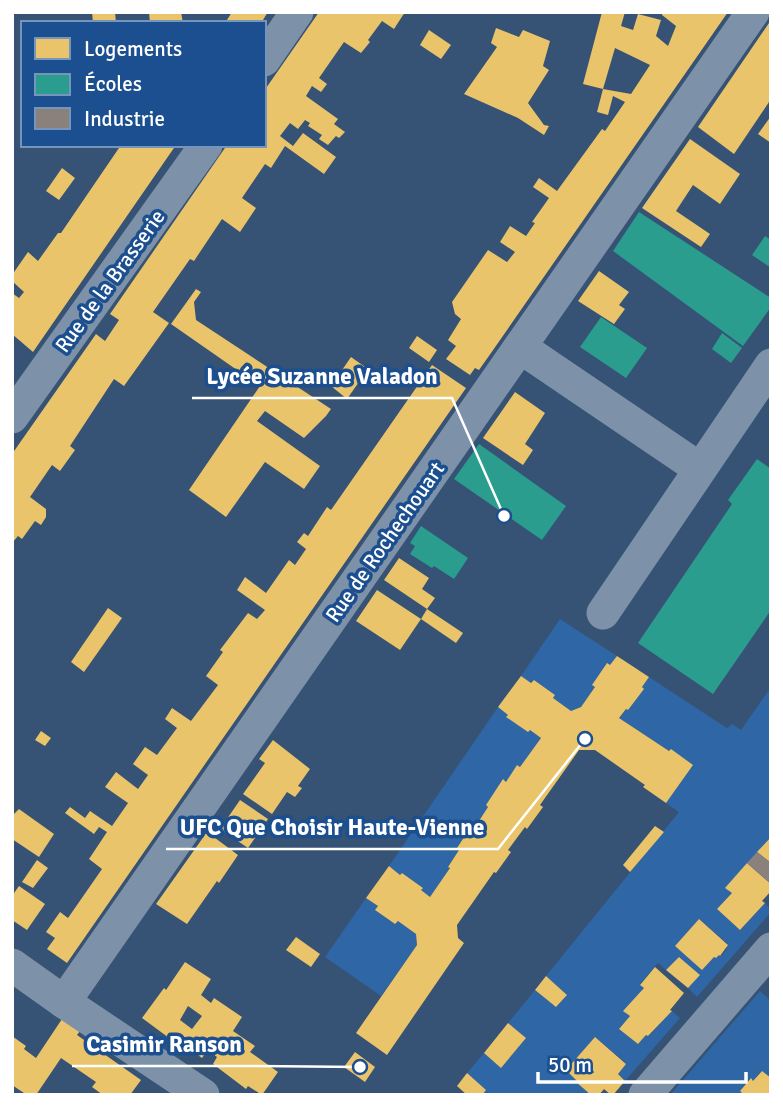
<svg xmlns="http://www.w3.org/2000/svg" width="783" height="1107" viewBox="0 0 783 1107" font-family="Signika,sans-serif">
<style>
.green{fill:#2f66a5;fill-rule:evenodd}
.homes{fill:#e9c46a;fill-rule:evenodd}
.schools{fill:#2a9d8f}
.industry{fill:#8a817c}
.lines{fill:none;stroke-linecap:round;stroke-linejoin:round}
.minor{stroke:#7d92a8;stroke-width:33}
.labels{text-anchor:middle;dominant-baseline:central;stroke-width:7;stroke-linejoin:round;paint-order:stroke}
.street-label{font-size:21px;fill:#fff;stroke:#1b4f8f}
.leader{fill:none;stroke:#fff;stroke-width:2.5}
.callout-dot{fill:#fff;stroke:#1b4f8f;stroke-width:2.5}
.callout-label{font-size:23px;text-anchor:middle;font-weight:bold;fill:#fff;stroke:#1b4f8f;stroke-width:7;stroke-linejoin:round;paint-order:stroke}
</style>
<rect width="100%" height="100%" fill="#365274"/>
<g class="green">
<path d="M560,619L617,656L610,665L606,664L593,685L595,687L581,707L571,711L553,698L555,695L534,680L531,683L521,676Z"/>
<path d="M649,677L727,728L732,724L741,730L771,687V837L726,888L732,893L717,909L740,930L765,903L771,910V912L697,997L688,988L699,974L679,957L666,970L658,963L640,984L644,988L624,1011L630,1016L619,1029L638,1044L646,1035L649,1036L672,1011L680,1018L625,1081L618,1074L626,1063L595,1037L566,1070L577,1081L576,1082L591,1095H482L467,1073L484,1053L501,1067L526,1038L508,1023L535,990L556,1007L567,995L546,976L679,812L666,803L671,749L669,751L619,718L644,689L642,687ZM699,919L728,944L726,947L727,949L721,956L719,955L716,958L714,957L702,969L675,946Z"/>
<path d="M498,707L508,715L506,717L530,730L541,738L520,767L517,765L506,782L503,780L486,805L488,807L475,827L471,825L457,848L459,850L448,866L450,868L430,897L421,890L422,887L402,873L400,875L389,866Z"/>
<path d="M366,898L378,906L376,911L395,924L398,921L416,934L417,945L381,996L325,957Z"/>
<path d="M760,991L771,1001V1078L761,1071L753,1081L750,1078L740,1091L743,1094L742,1095H670Z"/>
</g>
<g class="homes">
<path d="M92,12H115L116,23H93Z"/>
<path d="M149,12H181L183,23H150Z"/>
<path d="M232,12H268L261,23H231L227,20Z"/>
<path d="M319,12H405L394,29L382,21L368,40L370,42L361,53L344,42L319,78L327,84L321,92L312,86L306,96L338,119L334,124L345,132L339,138L336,136L328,145L319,139L322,135L308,126L310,123L305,120L298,129L290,123L280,136L293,146L303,133L336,157L324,174L285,146L271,168L265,164L242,198L256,208L240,232L222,219L194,261L190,259L153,312L169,323L124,386L114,379L70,446L75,450L60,471L52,465L30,497L46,509V517L41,525L35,521L22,539L18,536L12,543V454L96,334L105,341L119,320L110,314L227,145H264V91Z"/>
<path d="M602,12H625L621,26L633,30L638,14L661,20L656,36L668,46L676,26L662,15V12H728L491,353L479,370L475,368L470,375L446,359L456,346L448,340L461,319L455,314L452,302L488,250L507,262L515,252L500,242L510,226L526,236L535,223L532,222L549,198L533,187L539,178L557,191L602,129L605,131L625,102L613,96L608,115L597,112L603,89L631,94L650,65L615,48L603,89L583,84Z"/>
<path d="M771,20V99L734,154L698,127Z"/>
<path d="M496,28L519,37L523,30L550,41L543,66L549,70L528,103L544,125L549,126L544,135L518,118L464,94L497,47L491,43Z"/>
<path d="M429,30L451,45L441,59L420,45Z"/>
<path d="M771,116V143L758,134Z"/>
<path d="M690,139L740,174L720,204L693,185L676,211L710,234L701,247L642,208Z"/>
<path d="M121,145H176L33,352L12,334V293L19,298L24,292L12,281V275L28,252L38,261L58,233H61Z"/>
<path d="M62,168L75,178L59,200L46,191Z"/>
<path d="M599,271L629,292L619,305L625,309L614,324L578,301Z"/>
<path d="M196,289L201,292L194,302L196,320L331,409L326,416L304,438L265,411L257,421L320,466L304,489L265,462L226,517L189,490L260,386L171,324Z"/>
<path d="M417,336L437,350L429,362L409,348Z"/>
<path d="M351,357L368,369L347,399L331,386Z"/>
<path d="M432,365L466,388L67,963L47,949L55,938L46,932L60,912L68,918L102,869L89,859L107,832L99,827L94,834L65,813L70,807L85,818L90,811L112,826L128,803L105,787L116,772L138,789L148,775L133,764L145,747L157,755L177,728L165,719L172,708L191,721L218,685L206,676L223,652L220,650L248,613L257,619L265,610L237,590L245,577L266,593L289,560L295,565L306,549L297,542L304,533L308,536L327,507L331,510Z"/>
<path d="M515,392L545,413L525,444L533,450L523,465L483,438Z"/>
<path d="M399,558L429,578L422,589L435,598L427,609L384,580Z"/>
<path d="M377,590L421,619L400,650L356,621Z"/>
<path d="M108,608L122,618L84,672L71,662Z"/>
<path d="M427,609L463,633L456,643L421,619Z"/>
<path d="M617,656L649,677L642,687L644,689L628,710L626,709L619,718L669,751L671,749L693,765L666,803L643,787L645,785L595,750H579L540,805L543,807L527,829L525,827L508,850L511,852L496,873L494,872L457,925L458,938L464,943L387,1055L356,1033L417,945L416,934L398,921L395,924L375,910L378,906L366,898L389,866L400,875L402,873L423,888L421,890L430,897L450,868L448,867L459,850L457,848L472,825L475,827L488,807L486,805L503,779L506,782L517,765L520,767L541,738L530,730L528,732L506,717L508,715L498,707L521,676L531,683L534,680L555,695L553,698L571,711L581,707L595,687L592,685L607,663L610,665Z"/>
<path d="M41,731L51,738L45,746L35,740Z"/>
<path d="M273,740L310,769L298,786L302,788L295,797L287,792L272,814L243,794L265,763L259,759Z"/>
<path d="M240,800L268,819L248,848L220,829Z"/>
<path d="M19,809L54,834L39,857L12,839V816Z"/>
<path d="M655,826L664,832L630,872L623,865Z"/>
<path d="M207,832L238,855L219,883L217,881L187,924L156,904Z"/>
<path d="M771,837V863L757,852Z"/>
<path d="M37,860L48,868L33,888L22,882Z"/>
<path d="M747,863L771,884V891L762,901L765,903L740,930L717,909L732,893L725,888Z"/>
<path d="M19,886L45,904L27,930L12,920V896Z"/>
<path d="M699,919L728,945L720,956L719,955L716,958L714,957L702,970L675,946Z"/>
<path d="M296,937L320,954L311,967L286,950Z"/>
<path d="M679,957L700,975L688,988L666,970Z"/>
<path d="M185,962L211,979L201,995L211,1003L214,998L242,1017L233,1031L255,1046L250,1052L278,1072L262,1095L248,1086L246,1089L213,1064L217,1057L208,1050L202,1058L187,1047L191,1040L187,1037L180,1046L142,1018L164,988L166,990ZM188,1006L202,1016L192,1029L180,1020Z"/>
<path d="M655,967L684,993L670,1010L672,1011L648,1036L646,1035L638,1044L619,1029L630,1016L623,1011L644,988L640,985Z"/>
<path d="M546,976L567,995L556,1007L535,990Z"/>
<path d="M62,1019L80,1031L77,1035L141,1080L130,1095H103L92,1087L96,1082L61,1058L36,1095H27L12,1085V1036L26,1046L24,1049L36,1058Z"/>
<path d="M508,1023L526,1038L501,1068L484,1053Z"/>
<path d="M595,1037L626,1064L618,1074L625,1081L613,1095H611L604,1089L599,1095H591L576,1082L577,1081L566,1070Z"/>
<path d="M355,1052L375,1067L365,1082L344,1067Z"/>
<path d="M762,1071L771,1078V1095H742L743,1094L740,1091L751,1078L753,1081Z"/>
<path d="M467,1073L486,1090L482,1095H467L457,1086Z"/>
</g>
<g class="schools">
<path d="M639,212L771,298V307L743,346L613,251Z"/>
<path d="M765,236L771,240V268L752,255Z"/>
<path d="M601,317L647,348L626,378L580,347Z"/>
<path d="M722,333L742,348L731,363L712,349Z"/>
<path d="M479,444L566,506L542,540L454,479Z"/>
<path d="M757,459L771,469V610L713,694L638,643L732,504L728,500Z"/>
<path d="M421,526L468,558L454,579L434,566L432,568L410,554L415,546L410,543Z"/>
</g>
<path class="industry" d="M757,852L771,863V884L747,863Z"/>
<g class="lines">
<g class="minor">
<path d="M264,60L297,12"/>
<path d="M520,347L700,469"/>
<path d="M12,417L206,145"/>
<path d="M603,613L771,365"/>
<path d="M12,965L64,1002L203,1095"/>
<path d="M64,1002L753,12"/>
<path d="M645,1095L771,949"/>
</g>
</g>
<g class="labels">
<g class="street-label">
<text transform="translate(110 281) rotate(-54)">Rue de la Brasserie</text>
<text transform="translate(385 542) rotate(-55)">Rue de Rochechouart</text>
</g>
</g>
<path class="leader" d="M504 516L452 398H192M585 739L498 849H166M360 1067L256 1066H72"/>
<g class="callout-dot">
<circle cx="504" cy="516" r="7"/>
<circle cx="585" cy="739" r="7"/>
<circle cx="360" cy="1067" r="7"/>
</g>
<g class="callout-label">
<text x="322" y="384">Lycée Suzanne Valadon</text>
<text x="332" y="835">UFC Que Choisir Haute-Vienne</text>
<text x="164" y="1052">Casimir Ranson</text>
</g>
<rect width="783" height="1107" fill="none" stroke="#ffffff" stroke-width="28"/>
<rect x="21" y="21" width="245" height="126" fill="#1b4f8f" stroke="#7695bc" stroke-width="2"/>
<rect x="35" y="38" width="35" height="21" fill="#e9c46a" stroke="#7695bc" stroke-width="2"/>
<text x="84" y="56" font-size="21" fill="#ffffff">Logements</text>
<rect x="35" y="74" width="35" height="21" fill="#2a9d8f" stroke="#7695bc" stroke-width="2"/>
<text x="84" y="91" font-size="21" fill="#ffffff">Écoles</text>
<rect x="35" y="108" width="35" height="21" fill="#8a817c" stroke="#7695bc" stroke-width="2"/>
<text x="84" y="126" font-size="21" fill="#ffffff">Industrie</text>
<path d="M538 1072v10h208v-10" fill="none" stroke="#ffffff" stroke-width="3.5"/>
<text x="548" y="1072" font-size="21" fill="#ffffff" stroke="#1b4f8f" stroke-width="5" paint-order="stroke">50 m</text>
</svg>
